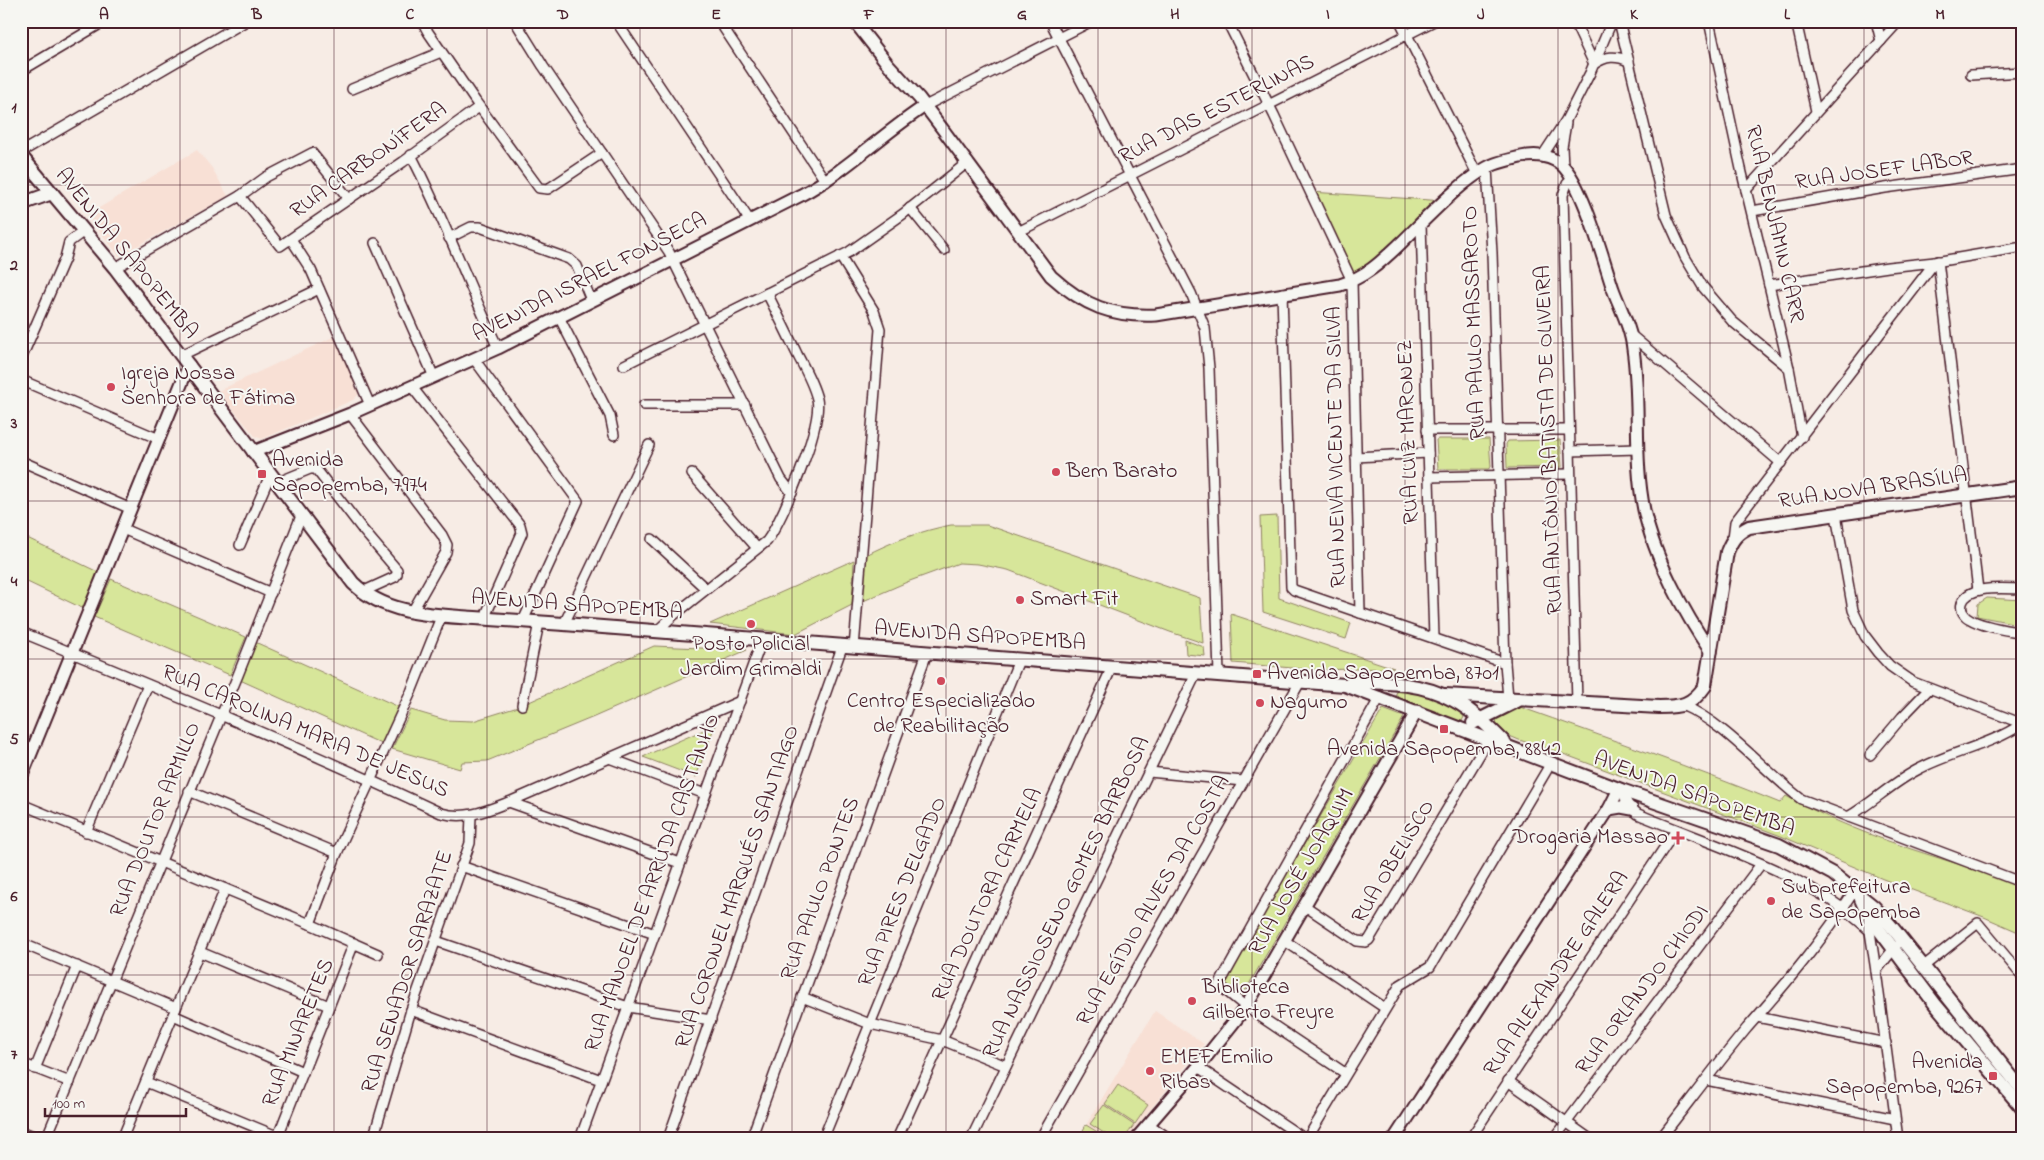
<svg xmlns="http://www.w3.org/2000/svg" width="2044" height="1160" viewBox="0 0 2044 1160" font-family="'Indie Flower',sans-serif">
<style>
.built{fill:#f8e0d5}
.green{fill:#d7e69a;stroke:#908262}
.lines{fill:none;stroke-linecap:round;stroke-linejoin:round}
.minor-casing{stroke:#4a1f2b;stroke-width:12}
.tertiary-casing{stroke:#4a1f2b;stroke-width:15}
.secondary-casing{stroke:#4a1f2b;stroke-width:16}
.minor{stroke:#f6f6f2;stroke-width:9}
.tertiary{stroke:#f6f6f2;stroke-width:11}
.secondary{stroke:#f6f6f2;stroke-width:12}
.grid{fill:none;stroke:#4a1f2b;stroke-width:1;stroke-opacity:0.55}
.poi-dot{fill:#d1495b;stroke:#f6f6f2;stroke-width:2}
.labels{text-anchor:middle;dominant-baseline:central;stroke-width:4;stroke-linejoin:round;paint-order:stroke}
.street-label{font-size:22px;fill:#4a1f2b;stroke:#f6f6f2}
.poi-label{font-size:22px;fill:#4a1f2b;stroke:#f6f6f2;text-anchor:start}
.neatline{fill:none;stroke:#4a1f2b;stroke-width:2}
.grid-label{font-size:16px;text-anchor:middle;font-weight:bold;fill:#4a1f2b}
</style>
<rect width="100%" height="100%" fill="#f7ece5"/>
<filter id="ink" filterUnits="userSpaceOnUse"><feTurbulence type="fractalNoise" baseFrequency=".02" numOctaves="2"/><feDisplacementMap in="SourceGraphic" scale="10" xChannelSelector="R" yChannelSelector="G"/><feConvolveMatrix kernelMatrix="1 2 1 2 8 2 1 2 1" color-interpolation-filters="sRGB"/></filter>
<g filter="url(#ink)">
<g class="built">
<path d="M197,150L212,168L228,196L119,256L87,215Z"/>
<path d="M335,336L359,394L353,400L262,439L255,436L218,391Z"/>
<path d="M1155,1011L1204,1044L1126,1139H1109L1086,1125Z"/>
</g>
<g class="green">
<path d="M1311,192L1445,201L1352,281Z"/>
<path d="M1438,439H1489L1491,467L1488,469H1438L1436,440Z"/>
<path d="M1560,440L1562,467L1507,468L1506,444L1508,441Z"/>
<path d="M1277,516L1279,598L1351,623L1346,639L1263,612L1260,517Z"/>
<path d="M951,525H987L1200,598L1203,643L1170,632L1008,570L978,564L959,563L907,582L861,602L864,556C893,541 920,531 951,525Z"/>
<path d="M21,535L98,572L84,609L21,579Z"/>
<path d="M854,560L852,605L795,634L710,624Z"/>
<path d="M111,579L246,637L230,675L94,617Z"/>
<path d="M1987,598L2023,600V625L1977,616L1978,604Z"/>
<path d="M1231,614L1394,668L1316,670L1233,663Z"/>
<path d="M1185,640L1204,647L1205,656L1186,654Z"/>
<path d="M255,642L399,707L382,744L240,680Z"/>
<path d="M654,646L747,650L594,717L487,761L462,762L460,769L392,749L411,710L445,720L473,721L518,707Z"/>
<path d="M1402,688L1414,690L1456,706L1464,717L1462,721L1454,722L1402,703L1396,697V693Z"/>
<path d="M1520,707C1607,738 1694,768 1780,803L1786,796C1819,814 1856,830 1891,842C1935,858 1980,869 2023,888V934L1984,917L1883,879L1781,836L1558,752L1519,740L1500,732L1496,725L1497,717L1512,708Z"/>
<path d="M1383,709L1404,717L1241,998L1224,988V982Z"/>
<path d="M715,725L696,777L643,757L649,754Z"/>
<path d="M1118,1085L1148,1105L1135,1124L1105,1104Z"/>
<path d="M1104,1105L1134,1125L1124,1139H1113L1090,1124Z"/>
<path d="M1086,1125L1109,1139H1078Z"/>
</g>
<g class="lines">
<defs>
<g id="minor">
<path d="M422,21L428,32L476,102L539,188L548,189L602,153"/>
<path d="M515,21L543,66L669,252L781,479L792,493"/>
<path d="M616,21L750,221"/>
<path d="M719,21L826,182"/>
<path d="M1050,21L1191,293L1205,328L1209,368L1219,675"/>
<path d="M1227,21L1274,115L1352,281L1360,613"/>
<path d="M1400,21L1477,174"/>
<path d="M1574,21L1594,64C1606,56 1615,55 1629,61"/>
<path d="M1619,21L1666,215L1685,257L1703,287L1732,321L1789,368"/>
<path d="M1709,21L1741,169L1789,368L1802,437"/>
<path d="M1796,21L1816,111"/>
<path d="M1876,21L1881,41"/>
<path d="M21,71L105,21"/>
<path d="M1971,75L2023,72"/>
<path d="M352,89L441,52"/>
<path d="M925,106L1092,21"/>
<path d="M21,152L246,21"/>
<path d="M411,155C444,218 468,284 498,348"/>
<path d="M1543,155L1566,120L1590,73L1612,21"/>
<path d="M1563,166L1562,147L1566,123"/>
<path d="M1487,168L1492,253L1505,663L1508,698"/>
<path d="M1572,179L1567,184L1563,195L1577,703"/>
<path d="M1746,190L1899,21"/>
<path d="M240,196L266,177L312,153L349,199"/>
<path d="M910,208L944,250"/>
<path d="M1752,211L1885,188L2023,169"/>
<path d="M1421,224L1434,638"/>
<path d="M1018,232L1434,21"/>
<path d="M449,238L471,227H480L569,259L577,266L591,300"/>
<path d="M291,239L311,270L370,405"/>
<path d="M375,243L434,377"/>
<path d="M840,256L874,311L880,329L854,648"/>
<path d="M1938,261L1978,590"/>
<path d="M115,268L240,196L280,246L403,162L479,107"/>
<path d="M1769,285L1888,267L1935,262"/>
<path d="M1282,293L1291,587L1294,590L1505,663"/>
<path d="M559,317L610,416L614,435"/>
<path d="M1631,335L1781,463"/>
<path d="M182,355L319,289"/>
<path d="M21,359L65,258L69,242L84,231"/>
<path d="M474,359L578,501L523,621"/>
<path d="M624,365L849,252L903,214L968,162"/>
<path d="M21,380L159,439"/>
<path d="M412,387L520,525L522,533L484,619"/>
<path d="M644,405H745"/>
<path d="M350,414L442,535L447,545L446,552L412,612"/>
<path d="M1427,430H1569"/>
<path d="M1570,451L1638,449"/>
<path d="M1356,457L1428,453"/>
<path d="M21,461L131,509"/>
<path d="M692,474L757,548"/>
<path d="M1429,477L1570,474"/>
<path d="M276,483L310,469H316L363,530L397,570V574L395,577L362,592"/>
<path d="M1836,515L1853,610L1865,636L1878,653L1890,666L1913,682L2023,724"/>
<path d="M123,529L271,593"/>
<path d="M1733,538L1735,522L1935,262L2023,247"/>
<path d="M652,539L706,589"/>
<path d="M240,545L270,475"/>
<path d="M2023,589C2006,589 1968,584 1962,603C1960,610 1964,616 1970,619C1983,627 2008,630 2023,633"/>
<path d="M564,624L649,445"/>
<path d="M21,632C162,690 303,748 441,813C466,820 486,811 509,802L740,701"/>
<path d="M656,632L674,615L767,541C783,519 823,425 817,399C813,383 805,369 797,354C787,333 777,313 767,293"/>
<path d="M522,705L539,623"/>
<path d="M1682,705C1726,724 1762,769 1801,799L2023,883"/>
<path d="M1870,755L1902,717L1929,689"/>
<path d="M609,758L705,794"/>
<path d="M1149,772L1243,781"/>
<path d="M189,791L337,853"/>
<path d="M1624,791C1624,802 1629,807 1638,814C1714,846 1807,872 1869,930"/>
<path d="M509,802L680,863"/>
<path d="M21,804L310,924L378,954"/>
<path d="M1848,817C1874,802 1894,781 1921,768C1954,751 1991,745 2022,724"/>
<path d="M86,832L148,685"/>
<path d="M461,866L655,934"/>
<path d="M1305,906L1357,941L1366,942L1369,940L1489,739"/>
<path d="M310,924L337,853L411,692L441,617"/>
<path d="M1869,925L1876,971L1898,1139"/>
<path d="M436,941L628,1007L711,1020"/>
<path d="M1285,941L1385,1008"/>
<path d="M21,943L176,1008"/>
<path d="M200,952L329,1006"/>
<path d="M1924,966L1978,923L2023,977"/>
<path d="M1876,971L1896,946"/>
<path d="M802,997L870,1024L942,1040L1006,1066"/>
<path d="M411,1010L601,1080"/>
<path d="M173,1015L303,1072"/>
<path d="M1757,1017L1886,1043"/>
<path d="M21,1063L70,1082"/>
<path d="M1198,1067L1305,1139"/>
<path d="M35,1069L77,966"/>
<path d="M1345,1073L1246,1007L1219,985L1380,697"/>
<path d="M1706,1080L1895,1119"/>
<path d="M1508,1081L1590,1139"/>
<path d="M146,1082L284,1139"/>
<path d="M1148,1124L1170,1139"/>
<path d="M21,1131L41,1139"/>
<path d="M278,1136L354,943"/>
<path d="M46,1139L238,675L301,516"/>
<path d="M122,1139L225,889"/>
<path d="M373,1139L411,1010L470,843L471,815"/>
<path d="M580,1139L762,640"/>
<path d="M668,1139L842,647"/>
<path d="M751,1139L927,653"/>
<path d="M823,1139L1019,660"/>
<path d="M897,1139L1112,667"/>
<path d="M971,1139L1196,674"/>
<path d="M1040,1139L1300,682"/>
<path d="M1307,1139L1400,985L1430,967L1551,763"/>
<path d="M1470,1139L1676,830"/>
<path d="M1554,1139L1761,864"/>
<path d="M1660,1139C1689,1102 1717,1064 1747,1028C1785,985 1823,940 1854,891"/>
</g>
<g id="tertiary">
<path d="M854,21L887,63L919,98L944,131L1051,276C1084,306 1112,317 1156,315L1340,285C1366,277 1382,261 1401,243C1425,220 1466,175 1495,164C1503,161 1513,159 1521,157C1536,154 1550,155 1562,165C1583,185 1603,259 1613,289C1620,308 1631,328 1633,349C1641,402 1633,457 1644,510C1654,557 1684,613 1711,652"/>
<path d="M253,452L350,414L498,348L801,195C846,171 882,134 925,106"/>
<path d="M21,778L189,365"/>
<path d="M1609,809L1621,807L1632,809"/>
<path d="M1136,1139L1198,1067L1246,1007L1417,711"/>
<path d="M1394,1139L1609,809L1619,789"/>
</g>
<g id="secondary">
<path d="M21,156L115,268L353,583C386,615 432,615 475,618C505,620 535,622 564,624L1345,685L1624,791L1779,845L1833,874L1874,907L1891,926L2023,1091"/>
<path d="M21,204L52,193"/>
<path d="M1348,684L1354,682C1388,682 1423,683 1453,700C1472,710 1489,727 1504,742"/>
<path d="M1445,695L1659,707C1681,707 1692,705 1705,686L1727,552C1732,539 1737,533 1749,527L2023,487"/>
<path d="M1473,723L1517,701"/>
<path d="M1861,899L1868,915L1935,1004L2023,1109"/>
</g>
</defs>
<use href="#minor" class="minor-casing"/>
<use href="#tertiary" class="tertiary-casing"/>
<use href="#secondary" class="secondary-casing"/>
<use href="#minor" class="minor"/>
<use href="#tertiary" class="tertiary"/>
<use href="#secondary" class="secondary"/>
</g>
</g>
<path class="grid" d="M180,21V1139M334,21V1139M487,21V1139M640,21V1139M792,21V1139M946,21V1139M1098,21V1139M1252,21V1139M1405,21V1139M1558,21V1139M1710,21V1139M1864,21V1139M21,185H2023M21,343H2023M21,501H2023M21,659H2023M21,817H2023M21,975H2023"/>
<g class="poi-dot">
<circle cx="111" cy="387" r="5"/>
<circle cx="1056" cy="472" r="5"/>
<rect x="257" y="469" width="10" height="10" rx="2.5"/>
<circle cx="1020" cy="600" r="5"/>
<circle cx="751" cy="624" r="5"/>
<rect x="1252" y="669" width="10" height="10" rx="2.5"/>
<circle cx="941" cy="681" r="5"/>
<circle cx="1260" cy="703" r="5"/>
<rect x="1439" y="724" width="10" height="10" rx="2.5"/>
<path d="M1675.5 830.5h5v5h5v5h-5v5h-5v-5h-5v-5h5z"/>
<circle cx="1771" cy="901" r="5"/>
<circle cx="1192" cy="1001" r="5"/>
<circle cx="1150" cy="1071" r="5"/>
<rect x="1988" y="1071" width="10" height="10" rx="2.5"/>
</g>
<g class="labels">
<g class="street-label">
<text transform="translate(1217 110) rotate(-27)">RUA DAS ESTERLINAS</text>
<text transform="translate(369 161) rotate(-35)">RUA CARBONÍFERA</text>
<text transform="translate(1884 171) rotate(-8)">RUA JOSEF LABOR</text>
<text transform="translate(1774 224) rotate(77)">RUA BENJAMIN CARR</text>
<text transform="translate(126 254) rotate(51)">AVENIDA SAPOPEMBA</text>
<text transform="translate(590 278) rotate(-27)">AVENIDA ISRAEL FONSECA</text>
<text transform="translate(1475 323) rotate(-92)">RUA PAULO MASSAROTO</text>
<text transform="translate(1409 432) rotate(-92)">RUA LUIZ MARONEZ</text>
<text transform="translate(1550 440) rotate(-92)">RUA ANTÔNIO BATISTA DE OLIVEIRA</text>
<text transform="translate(1337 447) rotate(-91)">RUA NEIVA VICENTE DA SILVA</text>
<text transform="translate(1873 489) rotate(-8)">RUA NOVA BRASÍLIA</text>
<text transform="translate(577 606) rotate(4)">AVENIDA SAPOPEMBA</text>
<text transform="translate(980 637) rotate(4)">AVENIDA SAPOPEMBA</text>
<text transform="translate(305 732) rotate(23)">RUA CAROLINA MARIA DE JESUS</text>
<text transform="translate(1694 795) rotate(20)">AVENIDA SAPOPEMBA</text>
<text transform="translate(156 820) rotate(-68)">RUA DOUTOR ARMILLO</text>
<text transform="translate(1394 862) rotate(-59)">RUA OBELISCO</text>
<text transform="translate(1302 872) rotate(-60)">RUA JOSÉ JOAQUIM</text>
<text transform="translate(653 883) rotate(-70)">RUA MANOEL DE ARRUDA CASTANHO</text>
<text transform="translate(738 887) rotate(-71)">RUA CORONEL MARQUÉS SANTIAGO</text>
<text transform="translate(821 889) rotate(-70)">RUA PAULO PONTES</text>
<text transform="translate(903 892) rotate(-68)">RUA PIRES DELGADO</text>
<text transform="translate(988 895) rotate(-65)">RUA DOUTORA CARMELA</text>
<text transform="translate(1067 898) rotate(-64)">RUA NASSIOSENO GOMES BARBOSA</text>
<text transform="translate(1154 901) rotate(-60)">RUA EGÍDIO ALVES DA COSTA</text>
<text transform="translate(408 972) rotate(-72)">RUA SENADOR SARAZATE</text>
<text transform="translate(1557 974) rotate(-56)">RUA ALEXANDRE GALERA</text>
<text transform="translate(1643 990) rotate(-53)">RUA ORLANDO CHIODI</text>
<text transform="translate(299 1033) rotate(-68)">RUA MINARETES</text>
</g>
<g class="poi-label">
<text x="121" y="374">Igreja Nossa<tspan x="121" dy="25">Senhora de Fátima</tspan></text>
<text x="272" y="461">Avenida<tspan x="272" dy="25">Sapopemba, 7974</tspan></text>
<text x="1066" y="472">Bem Barato</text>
<text x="1030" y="600">Smart Fit</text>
<text x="751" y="645" text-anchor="middle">Posto Policial<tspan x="751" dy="25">Jardim Grimaldi</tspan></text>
<text x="1267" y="674">Avenida Sapopemba, 8701</text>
<text x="941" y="702" text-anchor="middle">Centro Especializado<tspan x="941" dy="25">de Reabilitação</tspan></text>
<text x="1270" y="703">Nagumo</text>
<text x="1444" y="750" text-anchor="middle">Avenida Sapopemba, 8842</text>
<text x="1668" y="838" text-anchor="end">Drogaria Massao</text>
<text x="1781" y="888">Subprefeitura<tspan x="1781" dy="25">de Sapopemba</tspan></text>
<text x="1202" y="988">Biblioteca<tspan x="1202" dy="25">Gilberto Freyre</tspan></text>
<text x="1160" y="1058">EMEF Emilio<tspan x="1160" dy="25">Ribas</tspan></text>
<text x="1983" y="1063" text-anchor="end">Avenida<tspan x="1983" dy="25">Sapopemba, 9267</tspan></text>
</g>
</g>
<rect width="2044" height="1160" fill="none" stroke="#f6f6f2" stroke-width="55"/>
<path d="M45 1108v8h141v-8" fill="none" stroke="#4a1f2b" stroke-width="2.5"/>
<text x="52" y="1108" font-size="15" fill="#4a1f2b" stroke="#f6f6f2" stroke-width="4" paint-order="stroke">100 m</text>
<rect x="28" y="28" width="1988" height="1104" class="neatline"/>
<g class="grid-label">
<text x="104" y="19">A</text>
<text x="257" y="19">B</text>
<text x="410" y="19">C</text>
<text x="563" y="19">D</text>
<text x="716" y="19">E</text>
<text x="869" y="19">F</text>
<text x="1022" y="19">G</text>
<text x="1175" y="19">H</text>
<text x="1328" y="19">I</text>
<text x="1481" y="19">J</text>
<text x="1634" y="19">K</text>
<text x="1787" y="19">L</text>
<text x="1940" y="19">M</text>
<text x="14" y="112">1</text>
<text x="14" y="270">2</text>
<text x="14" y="428">3</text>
<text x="14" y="586">4</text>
<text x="14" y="744">5</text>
<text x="14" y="901">6</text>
<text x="14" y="1059">7</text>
</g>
</svg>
